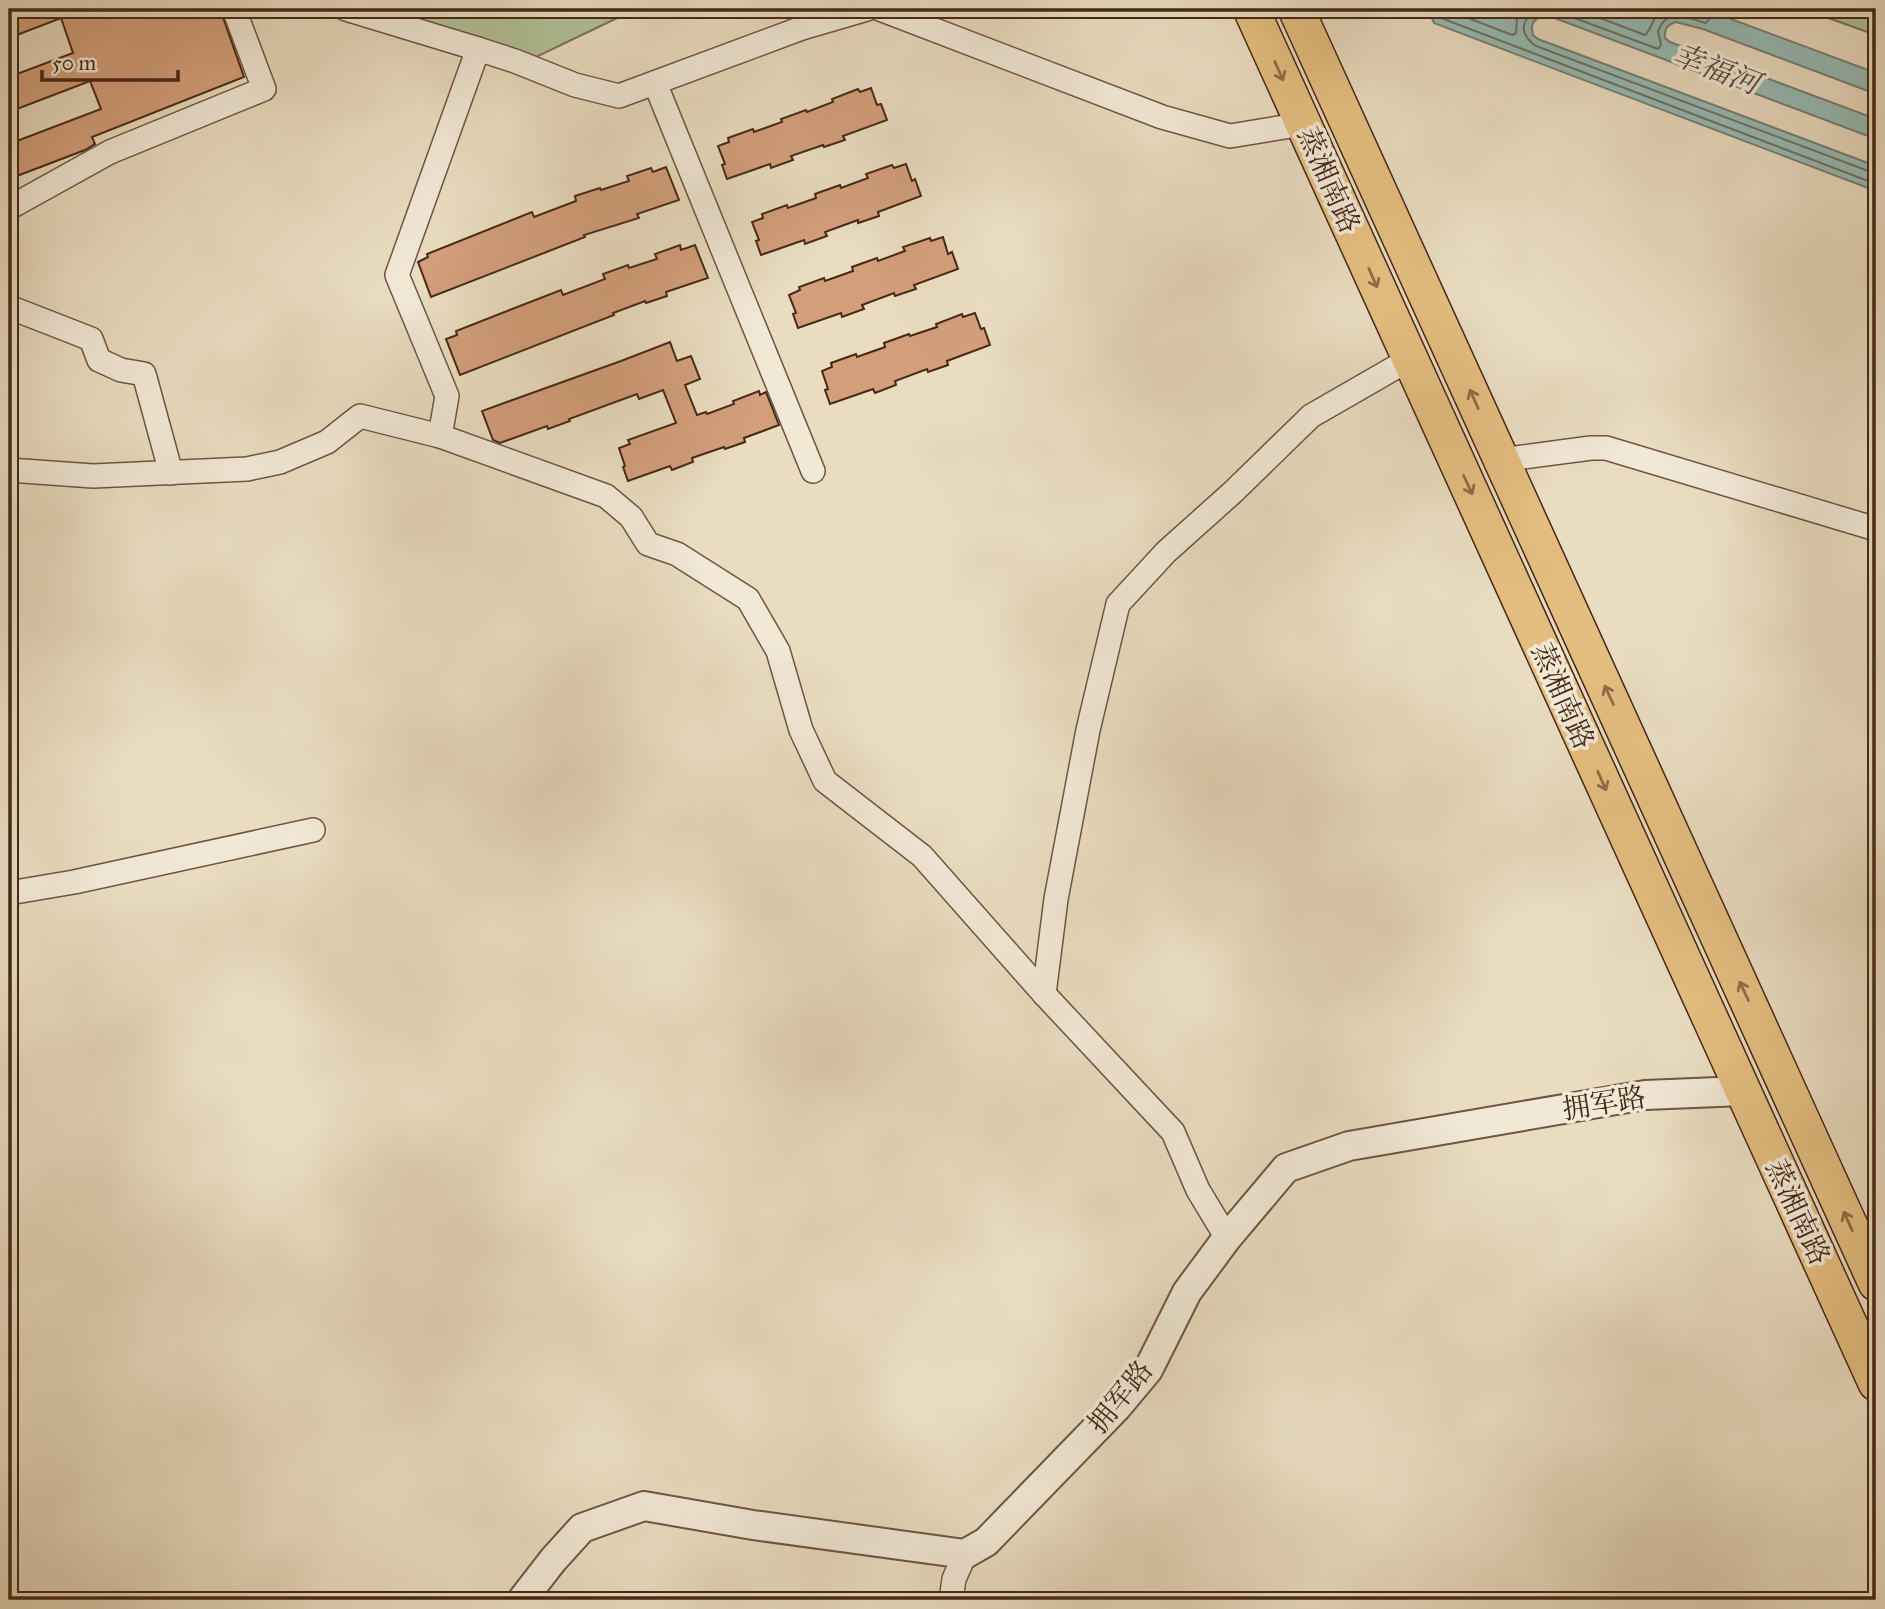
<svg xmlns="http://www.w3.org/2000/svg" width="1885" height="1609" viewBox="0 0 1885 1609" font-family="'IM FELL Great Primer','Noto Serif SC',serif">
<style>
.green{fill:#b0c297;stroke:#7b7557;stroke-width:2}
.water{fill:#97bbb5;stroke:#778076;stroke-width:2}
.lines{fill:none;stroke-linecap:round;stroke-linejoin:round}
.shore{stroke:#6e7266;stroke-width:2}
.building{fill:#d29f7a;stroke:#462817;stroke-width:2}
.minor-casing{stroke:#6f5541;stroke-width:26}
.tertiary-casing{stroke:#6f5541;stroke-width:32}
.primary-casing{stroke:#462817;stroke-width:38}
.minor{stroke:#f1e8d6;stroke-width:23}
.tertiary{stroke:#f1e8d6;stroke-width:28}
.primary{stroke:#e4be80;stroke-width:35}
.oneway{stroke:#8d6c46}
.labels{text-anchor:middle;dominant-baseline:central;stroke-width:7;stroke-linejoin:round;paint-order:stroke}
.street-label{font-size:28px;fill:#462817;stroke:#f1e8d6}
.water-label{font-size:30px;font-style:italic;fill:#5a4d3e;stroke:#f1e8d6}
</style>
<rect width="100%" height="100%" fill="#e9dcc0"/>
<filter id="stains"><feTurbulence type="fractalNoise" baseFrequency=".00286" numOctaves="4"/><feColorMatrix values="0 0 0 0 .2 0 0 0 0 .09 0 0 0 0 .02 0 0 0 .5 -.17"/></filter>
<radialGradient id="worn" r=".72"><stop offset=".6" stop-color="#630" stop-opacity="0"/><stop offset="1" stop-color="#630" stop-opacity=".3"/></radialGradient>
<g class="green">
<path d="M388,9H636L534,58Z"/>
<path d="M1803,9H1876V35Z"/>
</g>
<path class="water" d="M1428,9L1707,10L1876,73V94L1703,29L1676,22C1667,25 1664,29 1665,38L1670,42L1876,119V139L1552,17C1538,15 1529,20 1533,35L1538,39L1876,166V191L1434,23Z"/>
<g class="lines">
<g class="shore">
<path d="M1436,9L1441,18L1876,184"/>
<path d="M1445,9L1512,35L1516,33L1517,17L1524,9"/>
<path d="M1576,9L1645,35C1654,27 1650,17 1666,9"/>
<path d="M1706,9L1709,19L1706,23C1686,18 1668,6 1658,31L1661,45L1658,49L1553,10C1528,7 1511,29 1536,46L1871,172H1876"/>
</g>
</g>
<g class="building">
<path d="M9,9H150L151,15L167,9H220L244,77L92,137L95,144L85,150L9,179V144L101,109L90,81L9,112V77L73,53L61,18L9,38Z"/>
<path d="M871,88L877,105L881,104L887,120L843,136L845,140L824,147L823,145L791,156L793,160L771,168L770,164L727,179L722,165L725,164L718,146L729,142L728,138L753,129L754,132L782,122L781,119L806,110L807,112L833,102L832,99L858,89L860,92Z"/>
<path d="M906,164L912,181L915,179L921,196L878,212L879,216L858,223V220L825,232L827,236L805,244L804,240L761,255L756,241L759,240L752,222L763,218L762,214L787,205L788,208L816,198L815,194L840,185L841,188L868,178L866,174L892,165L894,168Z"/>
<path d="M666,167L679,200L637,214L639,218L584,235L585,237L431,297L418,262L428,257L427,254L532,212L534,217L576,201L575,196L600,188L601,190L629,181L627,176L651,168L653,172Z"/>
<path d="M943,237L948,254L952,252L958,269L914,285L916,289L895,296L894,293L862,305L864,309L842,317L841,313L798,328L793,314L796,313L789,295L800,290L799,287L824,278L825,281L853,271L852,267L877,258L878,261L905,251L903,247L930,238L931,241Z"/>
<path d="M680,245L681,250L695,245L708,278L666,292L667,296L646,303L645,301L613,313L614,315L460,375L446,339L457,335L456,331L561,290L563,295L605,279L603,274L628,265L629,268L657,259L655,254Z"/>
<path d="M975,313L981,329L984,328L990,345L947,361L948,365L928,372L927,369L895,381L896,385L875,393L873,389L830,404L825,390L828,389L822,371L832,367L831,363L856,354L857,357L885,347L884,343L909,334L910,336L937,327L936,324L962,314L963,317Z"/>
<path d="M670,342L677,361L691,356L700,379L685,385L697,415L706,412L707,414L734,404L733,401L759,391L760,395L766,392L779,425L744,438L745,442L725,449L724,447L692,458L693,462L672,470L670,466L628,481L623,467L625,466L619,448L630,444L628,440L676,423L663,390L639,399L637,394L569,419L570,421L548,429L547,426L500,443L493,440L482,411L621,361Z"/>
</g>
<g class="lines">
<defs>
<g id="minor">
<path d="M346,9L478,49"/>
<path d="M880,9L1162,117L1230,136L1303,124"/>
<path d="M655,83L813,471"/>
<path d="M9,208L110,152L264,89L234,9"/>
<path d="M9,307L91,339L99,360L121,370L144,374L171,473"/>
<path d="M440,436L447,396L397,275L478,49L515,61L575,85L619,96L802,28L867,9"/>
<path d="M1501,460L1591,448H1606L1876,529"/>
<path d="M9,470L93,476L247,469L280,462L327,442L360,416L440,436L606,496L631,517L648,544L677,554L748,599L778,651L801,730L825,781L922,856L1044,994L1173,1132L1198,1190L1227,1238"/>
<path d="M9,893L74,882L313,830"/>
<path d="M1044,994L1056,899L1088,730L1118,604L1166,552L1233,492L1311,416L1410,359"/>
<path d="M951,1600L954,1579L965,1554"/>
</g>
<path id="tertiary" d="M522,1600L553,1560L582,1528L644,1506L753,1525L965,1554L986,1542L1117,1407L1148,1370L1187,1292L1227,1238L1286,1168L1349,1146L1645,1095L1743,1091"/>
<g id="primary">
<path d="M1251,9L1876,1383"/>
<path d="M1296,9L1876,1283"/>
</g>
</defs>
<use href="#minor" class="minor-casing"/>
<use href="#tertiary" class="tertiary-casing"/>
<use href="#primary" class="primary-casing"/>
<use href="#minor" class="minor"/>
<use href="#tertiary" class="tertiary"/>
<use href="#primary" class="primary"/>
</g>
<defs><path id="oneway-shaft" d="M-6 0H5M1.5-3L5.5 0L1.5 3" fill="none" stroke-width="1.6" stroke-linecap="round" stroke-linejoin="round" transform="scale(1.75)"/></defs>
<g class="oneway">
<use href="#oneway-shaft" transform="translate(1279 71) rotate(66)"/>
<use href="#oneway-shaft" transform="translate(1373 278) rotate(66)"/>
<use href="#oneway-shaft" transform="translate(1474 399) rotate(-114)"/>
<use href="#oneway-shaft" transform="translate(1468 485) rotate(65)"/>
<use href="#oneway-shaft" transform="translate(1609 695) rotate(-115)"/>
<use href="#oneway-shaft" transform="translate(1602 781) rotate(66)"/>
<use href="#oneway-shaft" transform="translate(1744 991) rotate(-115)"/>
<use href="#oneway-shaft" transform="translate(1848 1221) rotate(-114)"/>
</g>
<g class="labels">
<g class="street-label">
<text transform="translate(1329 180) rotate(66)">蒸湘南路</text>
<text transform="translate(1563 696) rotate(66)">蒸湘南路</text>
<text transform="translate(1604 1103) rotate(-9)">拥军路</text>
<text transform="translate(1798 1212) rotate(65)">蒸湘南路</text>
<text transform="translate(1120 1397) rotate(-51)">拥军路</text>
</g>
<g class="water-label">
<text transform="translate(1716 69) rotate(21)">幸福河</text>
</g>
</g>
<rect width="1885" height="1609" fill="none" stroke="#e9dcc0" stroke-width="35"/>
<rect x="10" y="10" width="1864" height="1588" fill="none" stroke="#462817" stroke-width="3.5"/>
<rect x="18" y="18" width="1850" height="1574" fill="none" stroke="#462817" stroke-width="2"/>
<path d="M42 70v10h136v-10" fill="none" stroke="#462817" stroke-width="3.5"/>
<text x="52" y="70" font-size="21" fill="#462817" stroke="#f1e8d6" stroke-width="5" paint-order="stroke">50 m</text>
<rect width="100%" height="100%" filter="url(#stains)"/>
<rect width="100%" height="100%" fill="url(#worn)"/>
</svg>
